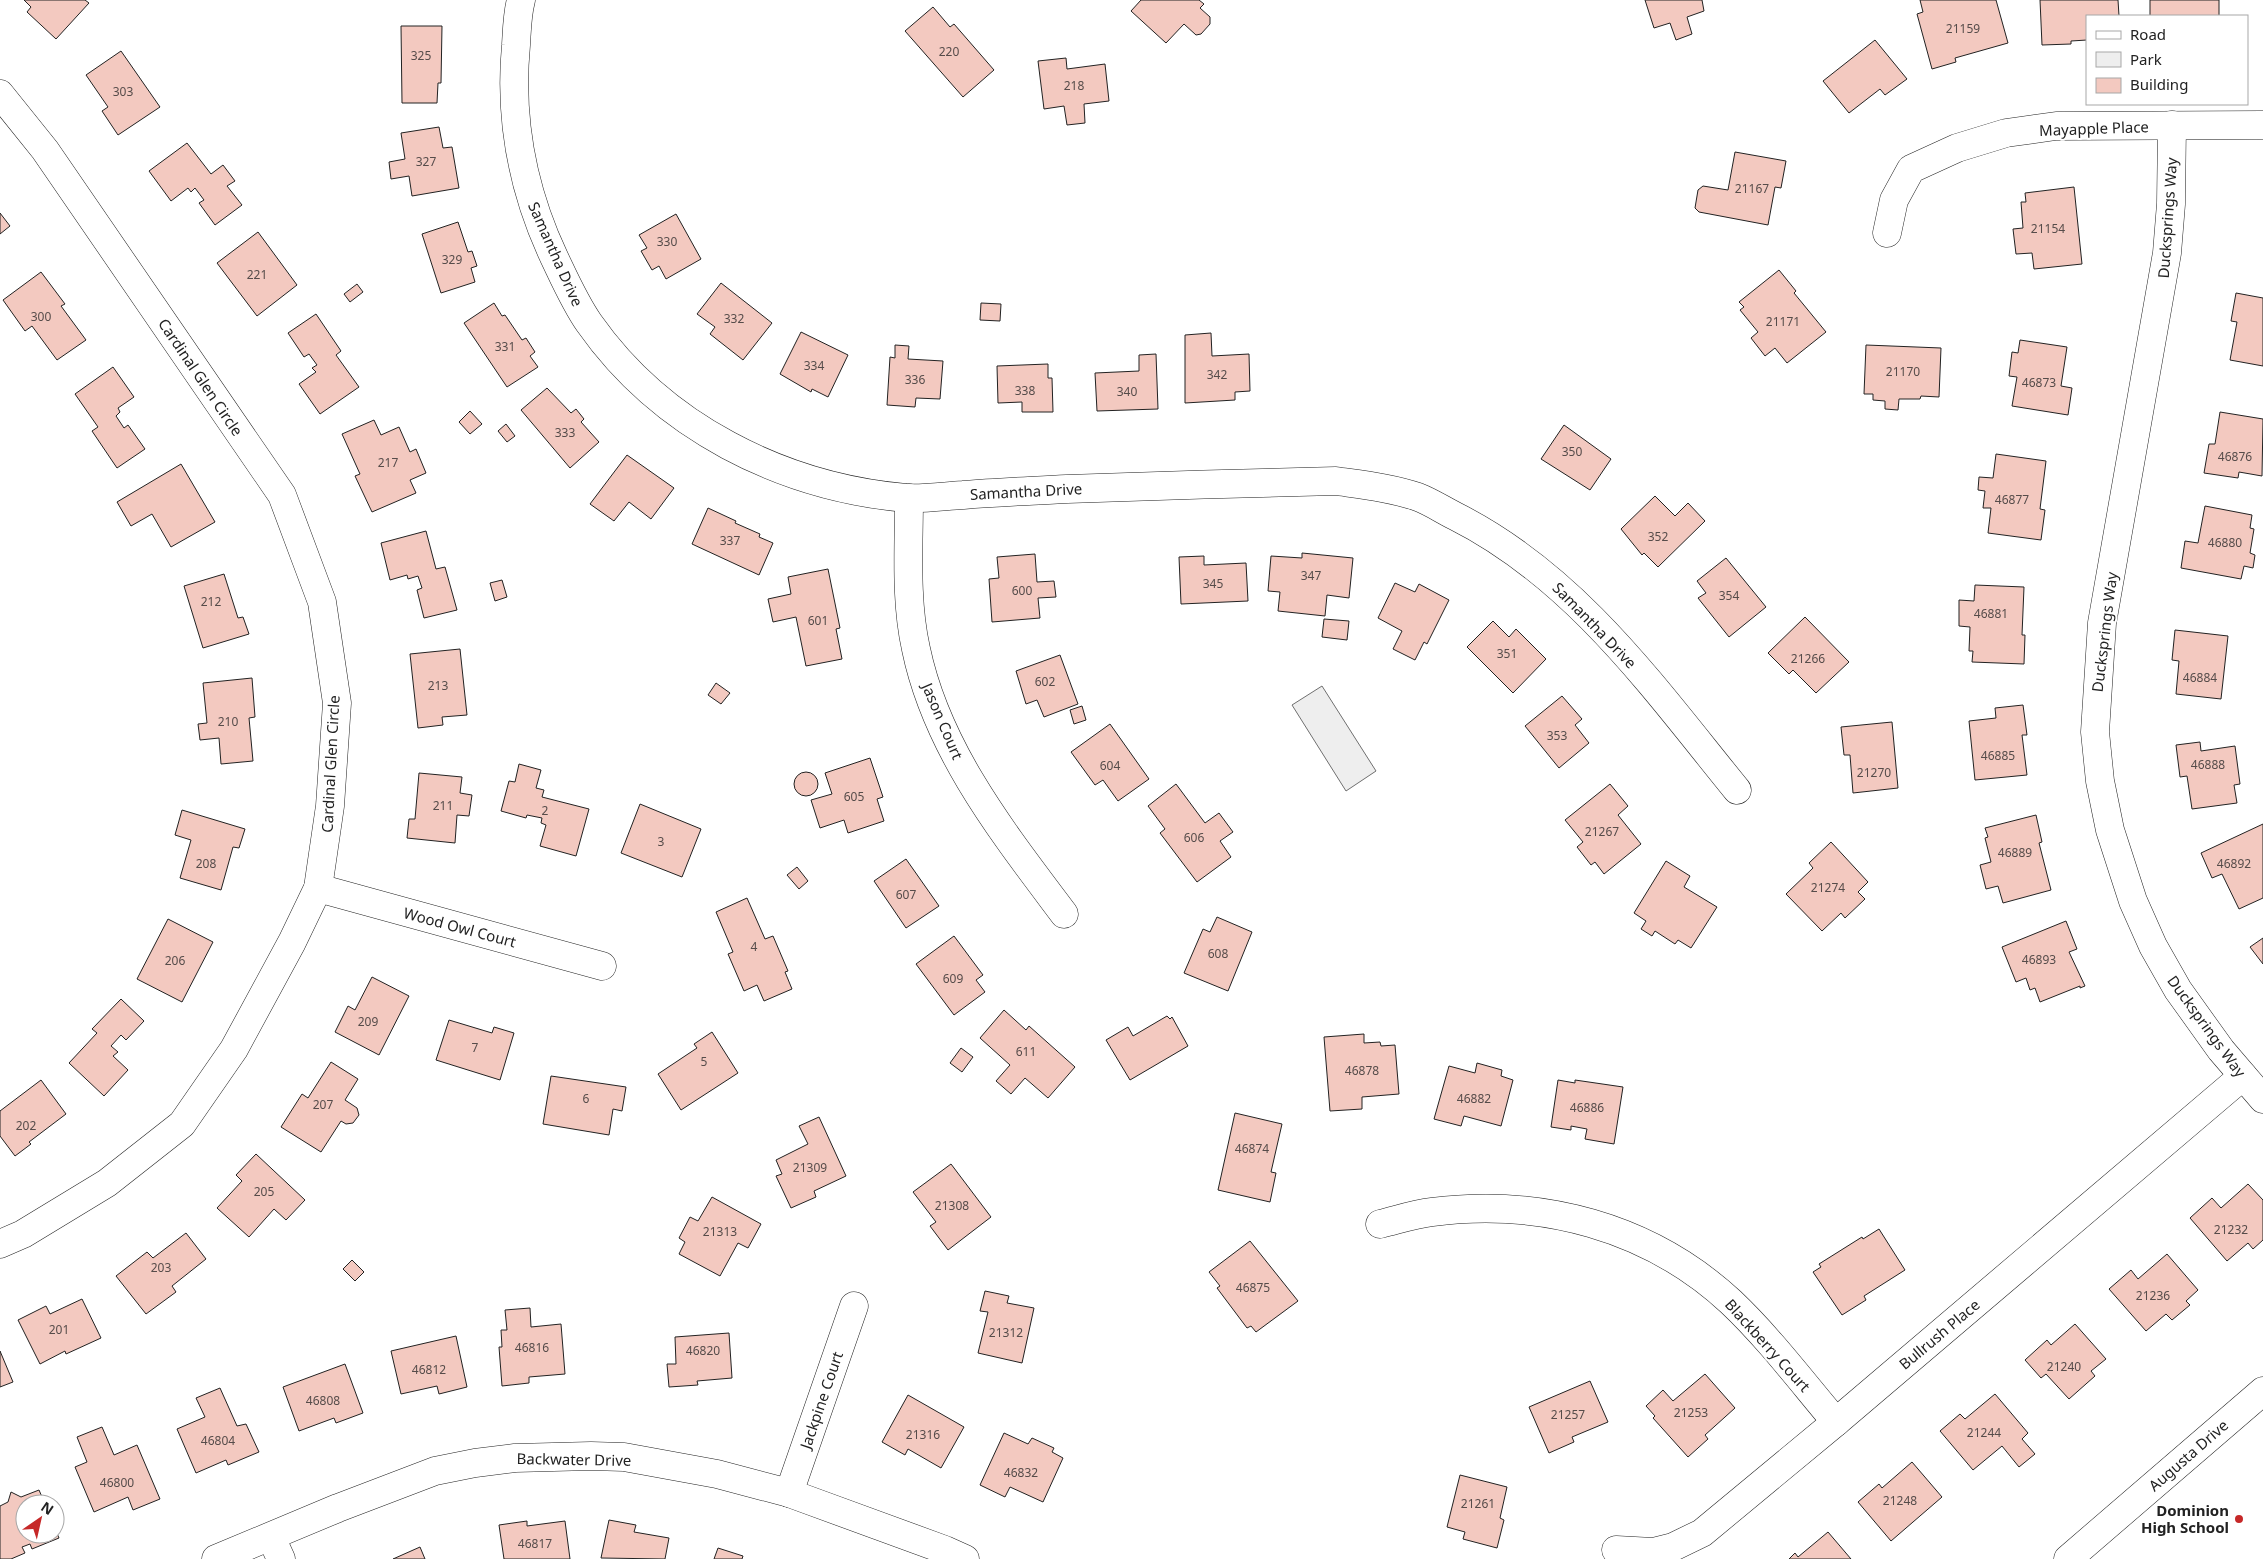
<svg xmlns="http://www.w3.org/2000/svg" width="2263" height="1559" viewBox="0 0 2263 1559" font-family="'Noto Sans',sans-serif">
<style>
.green{fill:#eee;stroke:#6f6f6f}
.building{fill:#f3c9c0;stroke:#222}
.lines{fill:none;stroke-linecap:round;stroke-linejoin:round}
.minor-casing{stroke:#222;stroke-width:29}
.minor{stroke:#fff;stroke-width:28}
.poi-dot{fill:#c62828;stroke:#fff;stroke-width:2}
.labels{text-anchor:middle;dominant-baseline:central;stroke-width:4;stroke-linejoin:round;paint-order:stroke}
.number-label{font-size:12px;fill:#564c4a}
.street-label{font-size:15px;fill:#222;stroke:#fff}
.poi-label{font-size:15px;font-weight:bold;fill:#222;stroke:#fff;text-anchor:end}
</style>
<rect width="100%" height="100%" fill="#fff"/>
<path class="green" d="M1322,686L1376,771L1346,791L1292,705Z"/>
<g class="building">
<path d="M24,0H85L89,3L56,39L27,12L31,7Z"/>
<path d="M1141,0H1199L1204,4L1200,8L1210,17V24L1201,34L1196,35L1184,24L1166,43L1131,11Z"/>
<path d="M1645,0H1702L1704,11L1687,17L1692,34L1676,40L1670,23L1654,28Z"/>
<path d="M1920,0H1996L2008,43L1955,58L1956,62L1932,69L1917,14L1923,12Z"/>
<path d="M2040,0H2118L2119,16H2087V40L2071,41V44L2042,45Z"/>
<rect x="2150" y="0" width="69" height="16"/>
<path d="M933,7L950,27L954,24L994,70L963,97L905,31Z"/>
<path d="M401,26H442L441,83H438L437,103H402Z"/>
<path d="M1875,40L1907,79L1885,95L1880,89L1849,113L1823,81Z"/>
<path d="M121,51L160,107L118,135L102,111L108,107L86,75Z"/>
<path d="M1066,58L1067,69L1105,64L1109,101L1084,104L1085,123L1067,125L1064,106L1044,109L1038,61Z"/>
<path d="M439,127L443,148L452,147L459,188L412,196L409,176L391,179L389,162L405,159L401,133Z"/>
<path d="M187,143L211,174L223,165L235,181L227,186L242,205L215,225L199,203L204,200L195,188L191,192L188,188L171,201L149,171Z"/>
<path d="M1735,152L1786,161L1781,188L1775,187L1768,225L1699,212L1695,208L1698,190L1703,186L1728,190Z"/>
<path d="M2074,187L2082,264L2034,269L2032,253L2016,254L2013,229L2023,228L2021,202H2026L2025,193Z"/>
<path d="M0,213L10,226L0,234Z"/>
<path d="M676,214L701,259L666,279L659,266L652,270L641,251L647,248L639,235Z"/>
<path d="M458,222L468,252L472,251L477,266L471,268L475,282L441,293L422,234Z"/>
<path d="M258,232L297,285L257,316L217,263Z"/>
<path d="M1779,270L1796,291L1794,293L1826,332L1787,363L1775,348L1765,356L1751,338L1758,332L1740,310L1744,307L1739,302Z"/>
<path d="M41,272L65,304L61,306L86,340L57,360L32,326L25,331L3,300Z"/>
<path d="M721,283L772,323L743,360L710,334L715,327L697,314Z"/>
<path d="M357,284L363,292L350,302L344,294Z"/>
<path d="M2236,293L2263,298V366L2230,360L2237,322L2231,321Z"/>
<path d="M494,303L502,316L505,315L522,340L526,338L535,352L530,356L538,367L507,387L464,323Z"/>
<path d="M981,303L1001,304L1000,321L980,320Z"/>
<path d="M316,314L341,351L336,355L359,387L320,414L299,384L316,372L312,368L317,365L309,354L304,357L288,333Z"/>
<path d="M801,332L848,355L828,397L812,389L811,392L780,374Z"/>
<path d="M1211,333L1212,356L1249,354L1250,391L1235,392V400L1185,403V335Z"/>
<path d="M2020,340L2067,347L2061,386L2072,388L2068,415L2012,406L2017,377L2009,376L2012,352L2018,353Z"/>
<path d="M895,345L909,346L908,359L943,361L940,399L916,398L915,407L887,405L890,357L895,358Z"/>
<path d="M1866,345L1941,348L1939,397L1921,396L1920,399H1899L1898,410L1885,409V401L1873,400V394H1864Z"/>
<path d="M1156,354L1158,409L1097,411L1095,373L1139,371V355Z"/>
<path d="M1048,364V378H1052L1053,412H1022V402L998,403L997,366Z"/>
<path d="M113,367L134,397L118,408L120,412L116,416L124,428L128,425L145,449L117,468L92,431L98,427L75,394Z"/>
<path d="M547,388L571,413L576,409L584,419L581,422L599,442L570,468L521,410Z"/>
<path d="M470,411L482,424L470,434L459,422Z"/>
<path d="M2220,412L2263,419L2262,476L2239,472L2238,478L2204,473L2209,444H2215Z"/>
<path d="M374,420L381,435L399,427L410,452L416,449L426,473L410,480L416,493L372,512L355,476L360,474L342,434Z"/>
<path d="M506,424L515,436L507,442L498,431Z"/>
<path d="M1564,425L1611,459L1590,490L1541,459Z"/>
<path d="M1996,454L2046,461L2040,509L2045,510L2041,540L1988,533L1991,508H1983L1985,491L1978,490L1979,477L1993,478Z"/>
<path d="M627,455L674,488L651,519L629,502L614,521L590,504Z"/>
<path d="M181,464L215,522L171,547L152,514L131,526L117,502Z"/>
<path d="M1655,496L1675,516L1688,503L1705,521L1658,567L1644,553L1642,555L1621,529Z"/>
<path d="M2205,506L2252,515L2250,528L2254,529L2250,553L2255,555L2253,568L2244,566L2241,579L2181,568L2185,541L2198,543Z"/>
<path d="M708,508L736,521L735,523L760,534L759,537L773,543L759,575L692,544Z"/>
<path d="M426,531L436,569L445,567L457,610L424,618L417,590L422,588L418,576L408,579L407,575L390,580L381,543Z"/>
<path d="M1302,553L1353,558L1349,598L1327,595L1325,616L1278,611L1280,592L1268,591L1271,556L1302,558Z"/>
<path d="M1035,554L1037,582L1054,581L1056,597L1038,598L1040,618L992,622L989,579L999,578L997,557Z"/>
<path d="M1204,556V565L1246,563L1248,601L1181,604L1179,557Z"/>
<path d="M1726,558L1766,607L1729,637L1698,598L1706,593L1697,581Z"/>
<path d="M828,569L840,628L836,629L842,659L806,666L796,617L773,622L768,599L791,594L788,577Z"/>
<path d="M224,574L238,618L243,617L249,634L203,648L184,586Z"/>
<path d="M502,580L507,597L495,601L490,583Z"/>
<path d="M1395,583L1415,592L1419,584L1449,600L1427,644L1424,642L1415,660L1393,649L1402,631L1378,618Z"/>
<path d="M1975,585L2024,587L2022,635H2025L2024,664L1972,662L1973,651H1969L1970,627L1959,626V600L1974,601Z"/>
<path d="M1805,617L1849,662L1816,693L1793,670L1789,674L1768,653Z"/>
<path d="M1324,619L1349,621L1347,640L1322,637Z"/>
<path d="M1493,621L1509,637L1516,629L1546,659L1513,693L1467,647Z"/>
<path d="M2175,630L2228,636L2221,699L2176,694L2179,661L2172,660Z"/>
<path d="M460,649L467,715L442,717L443,725L418,728L410,654Z"/>
<path d="M1060,655L1078,704L1044,717L1037,700L1026,704L1016,671Z"/>
<path d="M252,678L255,717L249,718L253,761L221,764L219,738L200,740L198,724L207,723L203,683Z"/>
<path d="M716,683L730,693L721,704L708,695Z"/>
<path d="M1562,696L1582,719L1575,725L1589,743L1559,768L1525,726Z"/>
<path d="M2023,705L2027,735H2022L2027,775L1975,780L1969,721L1996,718L1995,708Z"/>
<path d="M1082,706L1086,720L1074,724L1070,710Z"/>
<path d="M1892,722L1898,788L1853,793L1850,755H1844L1841,727Z"/>
<path d="M1110,724L1149,779L1118,801L1103,780L1095,785L1071,752Z"/>
<path d="M2200,742L2201,751L2235,746L2240,784L2234,785L2237,803L2192,809L2187,776L2180,777L2176,745Z"/>
<path d="M870,758L883,797L877,799L884,821L848,833L844,820L820,828L811,800L832,794L825,773Z"/>
<path d="M519,764L541,770L536,788L544,790L542,797L589,809L576,856L540,846L546,825L541,823L542,818L527,815L526,818L501,811L509,781L515,782Z"/>
<circle cx="806" cy="784" r="12"/>
<path d="M419,773L462,777L460,793L472,795L469,816L457,815L455,843L407,838L409,819H415Z"/>
<path d="M1176,784L1205,823L1219,813L1233,832L1220,841L1231,857L1197,882L1160,833L1165,829L1148,806Z"/>
<path d="M1610,784L1628,806L1618,815L1641,844L1604,874L1595,862L1591,865L1577,847L1583,842L1565,820Z"/>
<path d="M640,804L701,829L682,877L621,853Z"/>
<path d="M182,810L245,829L239,848L233,847L221,890L180,878L191,840L175,835Z"/>
<path d="M2036,815L2042,842L2039,843L2051,890L2003,903L1998,886L1986,889L1980,865L1991,862L1985,838L1988,837L1985,828Z"/>
<path d="M2263,824V898L2239,909L2222,874L2212,878L2201,853Z"/>
<path d="M1831,842L1868,882L1858,892L1865,899L1845,918L1841,913L1822,931L1786,894L1813,868L1809,863Z"/>
<path d="M906,859L939,906L906,928L874,881Z"/>
<path d="M1666,861L1690,876L1684,887L1717,907L1691,948L1678,940L1675,944L1655,931L1652,936L1641,929L1646,921L1634,913Z"/>
<path d="M797,867L808,881L799,889L787,875Z"/>
<path d="M747,898L765,939L773,936L788,971L785,972L792,989L764,1001L757,985L744,991L728,954L733,952L716,912Z"/>
<path d="M1217,917L1252,932L1228,991L1184,973L1203,929L1210,932Z"/>
<path d="M168,919L213,942L182,1002L137,979Z"/>
<path d="M2066,921L2077,949L2069,952L2085,986L2080,988V986L2040,1002L2035,988L2030,990L2026,978L2016,982L2002,947Z"/>
<path d="M954,936L983,975L976,980L985,992L954,1015L916,964Z"/>
<path d="M2263,938V964L2250,947Z"/>
<path d="M372,977L409,996L379,1055L335,1032L348,1006L355,1010Z"/>
<path d="M121,999L144,1021L126,1040L121,1035L111,1046L118,1052L113,1056L128,1070L104,1096L69,1063L97,1033L92,1029Z"/>
<path d="M1004,1010L1026,1030L1029,1026L1075,1067L1048,1098L1025,1078L1011,1094L996,1081L1010,1065L980,1038Z"/>
<path d="M1167,1016L1170,1019L1172,1017L1188,1046L1130,1080L1106,1040L1128,1027L1133,1036Z"/>
<path d="M449,1020L492,1033L494,1027L514,1033L500,1080L436,1060Z"/>
<path d="M712,1032L738,1073L681,1110L658,1074L697,1048L694,1044Z"/>
<path d="M1364,1034V1043L1380,1042L1381,1046L1395,1045L1399,1094L1362,1097V1109L1330,1111L1324,1037Z"/>
<path d="M961,1048L973,1057L962,1072L950,1063Z"/>
<path d="M331,1062L358,1079L345,1100L357,1108L359,1115L353,1123L346,1124L341,1121L321,1152L281,1127L302,1094L308,1098Z"/>
<path d="M1477,1063L1502,1070L1501,1076L1513,1080L1501,1126L1464,1116L1461,1126L1434,1119L1449,1066L1475,1073Z"/>
<path d="M551,1076L626,1087L622,1111L613,1109L609,1135L543,1124Z"/>
<path d="M41,1080L66,1114L29,1142L31,1144L15,1156L0,1136V1111Z"/>
<path d="M1558,1080L1575,1083V1080L1623,1087L1614,1144L1585,1139L1587,1129L1571,1126V1130L1551,1127Z"/>
<path d="M1235,1113L1282,1124L1271,1172L1276,1173L1270,1202L1218,1190Z"/>
<path d="M819,1117L846,1176L814,1191L816,1197L791,1208L776,1176L782,1174L776,1160L808,1144L799,1126Z"/>
<path d="M256,1154L305,1200L286,1220L274,1209L249,1237L217,1208L242,1181L236,1175Z"/>
<path d="M951,1164L991,1217L948,1250L930,1226L936,1222L913,1192Z"/>
<path d="M2248,1184L2263,1200V1240L2253,1249L2248,1243L2227,1261L2190,1218L2212,1198L2221,1208Z"/>
<path d="M712,1197L761,1224L748,1248L738,1243L720,1276L679,1254L685,1242L679,1238L690,1217L698,1221Z"/>
<path d="M1879,1229L1905,1270L1864,1296L1866,1300L1842,1315L1813,1272L1821,1267L1819,1264L1862,1237L1863,1239Z"/>
<path d="M186,1233L206,1259L172,1286L176,1292L146,1314L116,1276L147,1252L153,1258Z"/>
<path d="M1250,1241L1298,1301L1256,1332L1251,1326L1247,1328L1217,1288L1220,1286L1209,1272Z"/>
<path d="M2167,1254L2198,1290L2186,1301L2190,1305L2172,1320L2166,1314L2146,1331L2109,1289L2131,1270L2138,1279Z"/>
<path d="M352,1260L364,1272L355,1281L343,1269Z"/>
<path d="M985,1291L1009,1296L1007,1303L1034,1308L1022,1363L978,1353L988,1312L980,1311Z"/>
<path d="M82,1299L101,1338L66,1354L65,1351L40,1364L18,1320L46,1306L50,1314Z"/>
<path d="M530,1308L531,1327L561,1324L565,1374L529,1377V1383L502,1386L499,1347H502L501,1330H507L505,1310Z"/>
<path d="M2075,1324L2106,1359L2091,1371L2095,1376L2069,1399L2046,1374L2041,1378L2025,1360L2047,1340L2051,1345Z"/>
<path d="M729,1333L732,1378L697,1381L698,1385L669,1387L667,1364H676L675,1337Z"/>
<path d="M456,1336L467,1387L439,1394L437,1386L401,1394L391,1351Z"/>
<path d="M0,1351L13,1382L0,1387Z"/>
<path d="M345,1364L363,1413L336,1423L334,1418L299,1431L283,1387Z"/>
<path d="M1705,1374L1735,1408L1705,1435L1708,1439L1688,1457L1653,1418L1655,1416L1646,1406L1663,1390L1673,1401Z"/>
<path d="M1590,1381L1608,1422L1572,1437L1574,1442L1549,1453L1529,1407Z"/>
<path d="M220,1388L237,1426L246,1424L259,1452L228,1465L226,1460L196,1473L177,1429L205,1417L196,1398Z"/>
<path d="M1995,1394L2028,1433L2022,1439L2035,1454L2019,1467L2002,1446L1973,1470L1940,1431L1960,1414L1965,1419Z"/>
<path d="M908,1395L964,1427L941,1468L908,1449L905,1455L882,1442Z"/>
<path d="M102,1427L114,1455L137,1445L160,1499L133,1510L128,1497L94,1512L75,1467L87,1462L77,1437Z"/>
<path d="M1004,1433L1028,1444L1032,1438L1054,1448L1052,1452L1063,1458L1043,1502L1010,1487L1005,1497L980,1485Z"/>
<path d="M1912,1462L1942,1497L1891,1541L1858,1502L1879,1484L1882,1488Z"/>
<path d="M1460,1475L1507,1487L1500,1518L1504,1520L1497,1548L1463,1539L1465,1532L1447,1527Z"/>
<path d="M39,1490L45,1504H25V1534H55V1529L59,1538L32,1549L30,1544L22,1547L25,1553L11,1559H0V1506L8,1502L11,1492L21,1497Z"/>
<path d="M609,1520L636,1525L634,1532L669,1538L665,1559L601,1558Z"/>
<path d="M527,1521V1526L565,1521L570,1559H504L499,1525Z"/>
<path d="M1828,1532L1851,1559H1789L1795,1553L1798,1557Z"/>
<path d="M420,1547L425,1559H393Z"/>
<path d="M718,1548L743,1556L742,1559H714Z"/>
</g>
<g class="lines">
<defs>
<g id="minor">
<path d="M521,0C517,15 517,30 516,45C509,119 523,191 554,257C565,280 575,303 589,323C662,427 782,487 906,498C925,499 945,496 963,495C998,492 1032,491 1067,489C1157,486 1246,483 1336,481C1364,485 1392,488 1418,497C1431,502 1443,510 1455,516C1576,577 1653,687 1737,790"/>
<path d="M0,94L45,150L282,495L322,602L337,703L330,806L318,888L292,942L234,1049L182,1124L107,1183L23,1234L0,1244"/>
<path d="M2172,125L2171,204L2167,253L2102,623L2095,732L2100,781L2110,830L2133,901L2153,946L2178,990L2221,1050L2263,1099"/>
<path d="M1887,233L1894,200L1911,169L1957,148L2006,133L2056,126L2263,125"/>
<path d="M909,498C909,548 905,600 916,649C937,750 1004,834 1064,914"/>
<path d="M318,888L602,966"/>
<path d="M1380,1224C1397,1220 1414,1214 1432,1212C1540,1198 1649,1226 1731,1302C1769,1338 1802,1382 1836,1422"/>
<path d="M789,1493L854,1306"/>
<path d="M271,1537L281,1559"/>
<path d="M1616,1550L1653,1552L1673,1547L1702,1533L1836,1422L2243,1076"/>
<path d="M216,1559L338,1508L435,1471L475,1463L515,1458L591,1456L624,1457L717,1474L789,1493L945,1550L965,1559"/>
<path d="M2068,1559L2263,1391"/>
</g>
</defs>
<use href="#minor" class="minor-casing"/>
<use href="#minor" class="minor"/>
</g>
<circle class="poi-dot" cx="2239" cy="1519" r="5"/>
<g class="labels">
<g class="number-label">
<text x="1963" y="28">21159</text>
<text x="949" y="51">220</text>
<text x="421" y="55">325</text>
<text x="1074" y="85">218</text>
<text x="123" y="91">303</text>
<text x="426" y="161">327</text>
<text x="1752" y="188">21167</text>
<text x="2048" y="228">21154</text>
<text x="667" y="241">330</text>
<text x="452" y="259">329</text>
<text x="257" y="274">221</text>
<text x="41" y="316">300</text>
<text x="734" y="318">332</text>
<text x="1783" y="321">21171</text>
<text x="505" y="346">331</text>
<text x="814" y="365">334</text>
<text x="1903" y="371">21170</text>
<text x="1217" y="374">342</text>
<text x="915" y="379">336</text>
<text x="2039" y="382">46873</text>
<text x="1025" y="390">338</text>
<text x="1127" y="391">340</text>
<text x="565" y="432">333</text>
<text x="1572" y="451">350</text>
<text x="2235" y="456">46876</text>
<text x="388" y="462">217</text>
<text x="2012" y="499">46877</text>
<text x="1658" y="536">352</text>
<text x="730" y="540">337</text>
<text x="2225" y="542">46880</text>
<text x="1311" y="575">347</text>
<text x="1213" y="583">345</text>
<text x="1022" y="590">600</text>
<text x="1729" y="595">354</text>
<text x="211" y="601">212</text>
<text x="1991" y="613">46881</text>
<text x="818" y="620">601</text>
<text x="1507" y="653">351</text>
<text x="1808" y="658">21266</text>
<text x="2200" y="677">46884</text>
<text x="1045" y="681">602</text>
<text x="438" y="685">213</text>
<text x="228" y="721">210</text>
<text x="1557" y="735">353</text>
<text x="1998" y="755">46885</text>
<text x="2208" y="764">46888</text>
<text x="1110" y="765">604</text>
<text x="1874" y="772">21270</text>
<text x="854" y="796">605</text>
<text x="443" y="805">211</text>
<text x="545" y="810">2</text>
<text x="1602" y="831">21267</text>
<text x="1194" y="837">606</text>
<text x="661" y="841">3</text>
<text x="2015" y="852">46889</text>
<text x="206" y="863">208</text>
<text x="2234" y="863">46892</text>
<text x="1828" y="887">21274</text>
<text x="906" y="894">607</text>
<text x="754" y="946">4</text>
<text x="1218" y="953">608</text>
<text x="2039" y="959">46893</text>
<text x="175" y="960">206</text>
<text x="953" y="978">609</text>
<text x="368" y="1021">209</text>
<text x="475" y="1047">7</text>
<text x="1026" y="1051">611</text>
<text x="704" y="1061">5</text>
<text x="1362" y="1070">46878</text>
<text x="586" y="1098">6</text>
<text x="1474" y="1098">46882</text>
<text x="323" y="1104">207</text>
<text x="1587" y="1107">46886</text>
<text x="26" y="1125">202</text>
<text x="1252" y="1148">46874</text>
<text x="810" y="1167">21309</text>
<text x="264" y="1191">205</text>
<text x="952" y="1205">21308</text>
<text x="2231" y="1229">21232</text>
<text x="720" y="1231">21313</text>
<text x="161" y="1267">203</text>
<text x="1253" y="1287">46875</text>
<text x="2153" y="1295">21236</text>
<text x="59" y="1329">201</text>
<text x="1006" y="1332">21312</text>
<text x="532" y="1347">46816</text>
<text x="703" y="1350">46820</text>
<text x="2064" y="1366">21240</text>
<text x="429" y="1369">46812</text>
<text x="323" y="1400">46808</text>
<text x="1691" y="1412">21253</text>
<text x="1568" y="1414">21257</text>
<text x="1984" y="1432">21244</text>
<text x="923" y="1434">21316</text>
<text x="218" y="1440">46804</text>
<text x="1021" y="1472">46832</text>
<text x="117" y="1482">46800</text>
<text x="1900" y="1500">21248</text>
<text x="1478" y="1503">21261</text>
<text x="535" y="1543">46817</text>
</g>
<g class="street-label">
<text transform="translate(2094 128) rotate(-2)">Mayapple Place</text>
<text transform="translate(2167 218) rotate(-86)">Ducksprings Way</text>
<text transform="translate(556 254) rotate(66)">Samantha Drive</text>
<text transform="translate(201 377) rotate(56)">Cardinal Glen Circle</text>
<text transform="translate(1026 491) rotate(-3)">Samantha Drive</text>
<text transform="translate(1595 625) rotate(46)">Samantha Drive</text>
<text transform="translate(2104 632) rotate(-83)">Ducksprings Way</text>
<text transform="translate(943 721) rotate(67)">Jason Court</text>
<text transform="translate(330 764) rotate(-87)">Cardinal Glen Circle</text>
<text transform="translate(460 927) rotate(15)">Wood Owl Court</text>
<text transform="translate(2207 1026) rotate(54)">Ducksprings Way</text>
<text transform="translate(1939 1334) rotate(-40)">Bullrush Place</text>
<text transform="translate(1768 1345) rotate(48)">Blackberry Court</text>
<text transform="translate(821 1400) rotate(-71)">Jackpine Court</text>
<text transform="translate(2188 1455) rotate(-41)">Augusta Drive</text>
<text transform="translate(574 1459) rotate(1)">Backwater Drive</text>
</g>
<g class="poi-label">
<text x="2229" y="1510">Dominion<tspan x="2229" dy="17">High School</tspan></text>
</g>
</g>
<rect x="2086" y="15" width="162" height="90" fill="#ffffff" stroke="#a7a7a7"/>
<rect x="2096" y="31" width="25" height="8" fill="#ffffff" stroke="#a7a7a7"/>
<text x="2130" y="40" font-size="15" fill="#222222">Road</text>
<rect x="2096" y="52" width="25" height="15" fill="#eeeeee" stroke="#a7a7a7"/>
<text x="2130" y="65" font-size="15" fill="#222222">Park</text>
<rect x="2096" y="78" width="25" height="15" fill="#f3c9c0" stroke="#a7a7a7"/>
<text x="2130" y="90" font-size="15" fill="#222222">Building</text>
<g transform="translate(40 1519) rotate(34)"><circle r="24" fill="#ffffff" stroke="#a7a7a7"/>
<path d="M0-4L9 19L0 12L-9 19Z" fill="#c62828"/>
<text y="-8" font-size="14" font-weight="bold" text-anchor="middle" fill="#222222">N</text>
</g>
</svg>
